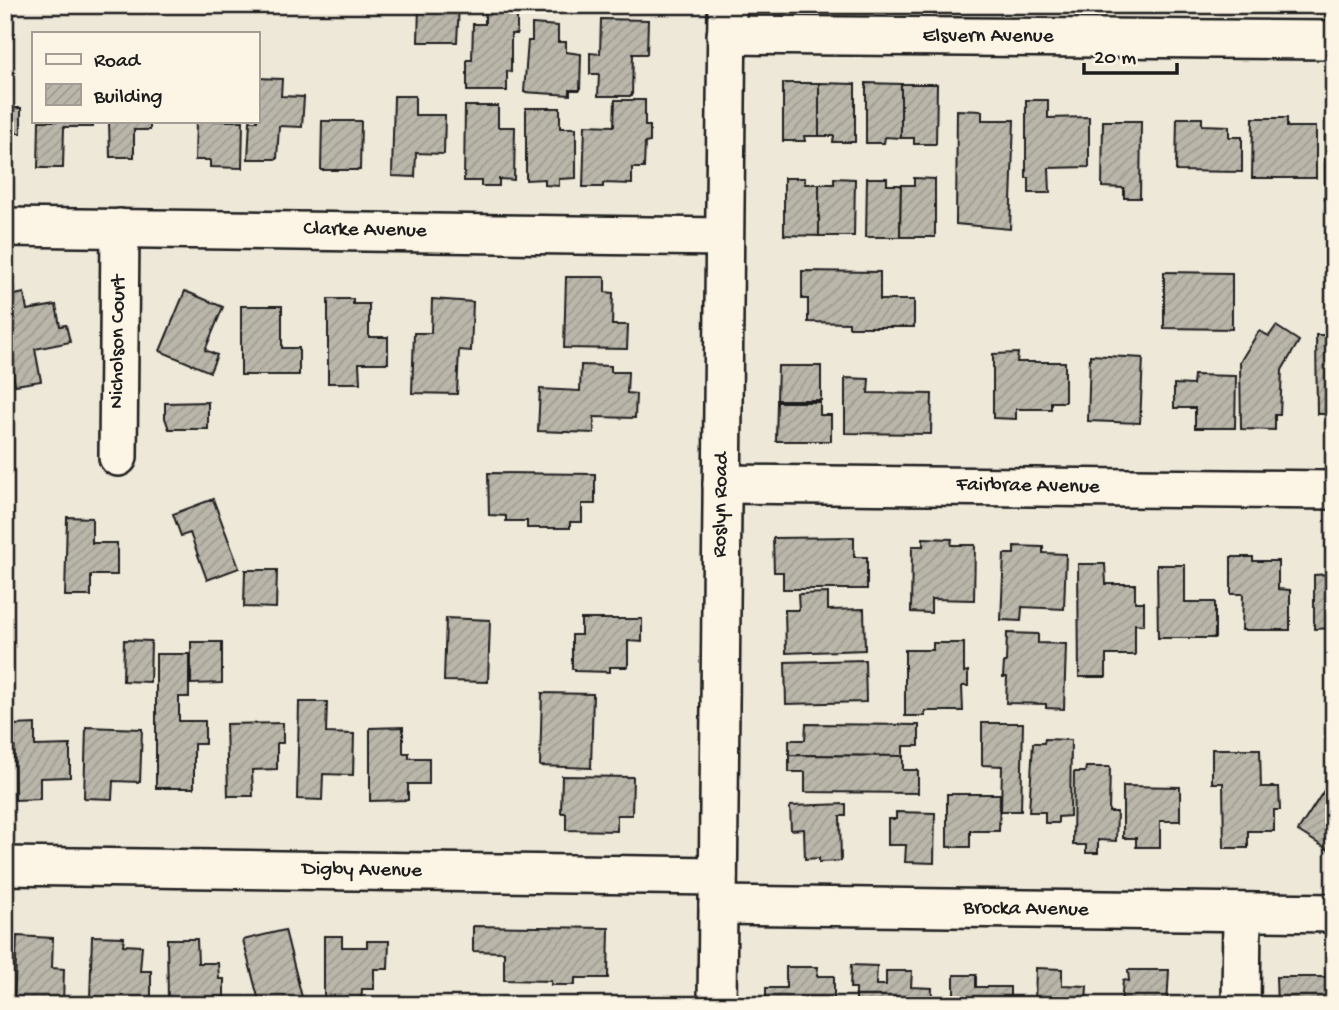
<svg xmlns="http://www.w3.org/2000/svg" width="1339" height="1010" viewBox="0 0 1339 1010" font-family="'Gochi Hand',sans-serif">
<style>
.building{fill:url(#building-hatch);stroke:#1c1c1c;stroke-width:2}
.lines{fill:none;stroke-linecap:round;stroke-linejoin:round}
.minor-casing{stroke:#1c1c1c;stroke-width:42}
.minor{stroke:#fcf5e5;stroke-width:37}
.labels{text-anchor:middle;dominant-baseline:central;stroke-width:5;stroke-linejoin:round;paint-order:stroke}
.street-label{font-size:21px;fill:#1c1c1c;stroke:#fcf5e5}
</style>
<defs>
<pattern id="building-hatch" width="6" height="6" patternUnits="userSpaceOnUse" patternTransform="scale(1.75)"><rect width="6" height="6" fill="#bab6aa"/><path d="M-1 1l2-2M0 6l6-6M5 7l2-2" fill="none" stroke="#9f9c92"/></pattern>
</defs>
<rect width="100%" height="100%" fill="#eee8d9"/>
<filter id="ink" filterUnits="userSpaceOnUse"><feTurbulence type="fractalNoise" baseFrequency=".0143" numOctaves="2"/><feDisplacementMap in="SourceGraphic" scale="14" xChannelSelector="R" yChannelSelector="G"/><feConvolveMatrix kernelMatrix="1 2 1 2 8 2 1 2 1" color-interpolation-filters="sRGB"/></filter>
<g filter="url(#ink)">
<g class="building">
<path d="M419,5H459L457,42H418Z"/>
<path d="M485,5H517V34H511V72L507,71V91H467V60H472L473,24H485Z"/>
<path d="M601,19L648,20L647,54H633L632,96H598L599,74H590V53L600,54Z"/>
<path d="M532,24L558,26V42H566V52L581,54L580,90H570V95L524,92L528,41H532Z"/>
<path d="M257,78L282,79L281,96L304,97L302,127L279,126L277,159H248L250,121H257Z"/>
<path d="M783,83H819V136H804L805,141H783Z"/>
<path d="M819,83L855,84V142H833L834,136H819Z"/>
<path d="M866,83L901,84V138L885,137L884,143H866Z"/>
<path d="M901,84H937L936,144H914V138H901Z"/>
<path d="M394,96H415V115H445L444,154L416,153L415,177L392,176Z"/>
<path d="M615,100H645V126H650V142L645,143L644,168H632V184L603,183V187H583L585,125L614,126Z"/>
<path d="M1026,100H1048V118L1089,117V167L1049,168L1050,193H1029V178H1026Z"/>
<path d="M465,106H498V127H515L514,180L499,179V186H481V181H464Z"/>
<path d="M5,108H21V133H10V158H5Z"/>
<path d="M526,108H560V128H576V178L559,179V186L545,185V179L526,180Z"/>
<path d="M957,110L982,111V120H1014L1010,229L956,224Z"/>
<path d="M1177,118H1202V125L1229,126V137H1242V172L1176,171Z"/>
<path d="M1253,118H1287V127H1316V178H1252Z"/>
<path d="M39,121H93V127H64L63,168H38Z"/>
<path d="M109,121H150V130H134V157H110Z"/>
<path d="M196,121H243L242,168L210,167V160H195Z"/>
<path d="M322,121H361L360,170H321Z"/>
<path d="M1103,121H1141L1140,198H1124V188L1102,187Z"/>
<path d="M1325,136H1334V201L1325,200Z"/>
<path d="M784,178H805V184H819V236L784,235Z"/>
<path d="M834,178L855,179L854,236H819V184H834Z"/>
<path d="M867,178H887V185H901L900,237H866Z"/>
<path d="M914,178L935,179V237H900L901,185H914Z"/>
<path d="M802,271L880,272V300H914V327H849V323L808,322V299H802Z"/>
<path d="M1164,272L1232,273V329L1164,328Z"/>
<path d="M566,277H605V292L613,293L612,325H628L627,349L564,348Z"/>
<path d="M185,291L223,307L205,350L217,355L210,372L160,351Z"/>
<path d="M24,293L27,310L56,305L60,326L66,325L70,342L35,349L41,381L15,385L5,333V297Z"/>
<path d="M328,299H353V304H369V337H388V363H359L360,383H328Z"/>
<path d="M432,299L473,302L471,351L459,350L457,394L412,393L414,333H431Z"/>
<path d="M241,306H282V348H299V375H241Z"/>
<path d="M1276,326L1299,341L1282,370L1280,415H1275V430L1241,429L1240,362L1259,331L1269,336Z"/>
<path d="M1316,335H1334V414H1317Z"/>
<path d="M1018,353L1017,362H1065V402H1051V409H1016V419L993,418V354Z"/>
<path d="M1090,355L1143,358L1140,423L1088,421Z"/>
<path d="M581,365L611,366V372H628L627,393L636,394L635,418L594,417V433L538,431L540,389L580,391Z"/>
<path d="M778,366H821V400H777Z"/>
<path d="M1194,375L1236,376L1235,428H1195V408H1174V384L1193,385Z"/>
<path d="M845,378L869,379L868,393L932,394L931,434L845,433Z"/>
<path d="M208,402V429H169L165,418V403Z"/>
<path d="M777,402H820V415H831V441H776Z"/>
<path d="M488,473L595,474V504H582V522H570V528H527V521H506V516L489,515Z"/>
<path d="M213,499L239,568L207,580L190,533L181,536L173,514Z"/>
<path d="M67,517L92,518V543H117V575H91V596H65Z"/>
<path d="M854,537V557H867V589H783V572H774L773,538Z"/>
<path d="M923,538L952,539L951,545H975L974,600L931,599V613L911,612L912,546H923Z"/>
<path d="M1014,546L1043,547V553L1066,554L1064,609L1022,607L1021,621L1001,620L1004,554H1014Z"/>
<path d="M1231,557H1253V561H1278V589L1290,590V630H1242L1243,594H1231Z"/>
<path d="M1078,564H1105L1106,584H1135V602H1144V625L1135,624V655H1106V677H1079Z"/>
<path d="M1157,565H1185V602H1215V638H1158Z"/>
<path d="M1330,567H1334V628L1314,629V575L1330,574Z"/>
<path d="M245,570H277L276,608L244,607Z"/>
<path d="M828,593V610L864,609L865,650L786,653L785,610H799L798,594Z"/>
<path d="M5,615L11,616L9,685L5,684Z"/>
<path d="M446,618L490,620L488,682L444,681Z"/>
<path d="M581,619H642V642L628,641V667H610V672L575,671V669H572V635H581Z"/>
<path d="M1007,633L1038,634V643L1066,644L1064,709L1046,708V704L1006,703L1007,677H1003L1004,662H1006Z"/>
<path d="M124,640L151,641L150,682L123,681Z"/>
<path d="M191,642H222V683L191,684Z"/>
<path d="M933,643H964V672L968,671V686H962L963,711H925V716H905V650H933Z"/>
<path d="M156,654H189V697H179V721H205V744H194V788H156Z"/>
<path d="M865,660L866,702L786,704L785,662Z"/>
<path d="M542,693L593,694L591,768L540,766Z"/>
<path d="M299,702H327L326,733L354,734L353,775L323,774L322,800L297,799Z"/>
<path d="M283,723V743H277V769L252,770L253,796H228L226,724Z"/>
<path d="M982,723H1023L1021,811H1001L1002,766L982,765Z"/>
<path d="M35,724V746L70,745V777L40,778V799L15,800L14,725Z"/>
<path d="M806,724L919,725V746H903V756L789,755V740H805Z"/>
<path d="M86,727L142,729L140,782L113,781L112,799L84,798Z"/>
<path d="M403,727V753H409V758H429V784H408V800L370,801V728Z"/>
<path d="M1045,739L1071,740L1070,816L1058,817V823H1045V812H1029L1033,743H1044Z"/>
<path d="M1212,749H1260L1261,787H1279L1280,810H1274V831H1248V848H1224L1223,783H1212Z"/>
<path d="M789,755L903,756V770H918V793L805,792V772H789Z"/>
<path d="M1086,767H1110L1109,812H1117L1116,841L1098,840V853H1086V845H1073L1074,772H1085Z"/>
<path d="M1334,775V850L1332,852L1298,831Z"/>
<path d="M562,776L633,777L632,815H617V831L566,830V813H561Z"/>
<path d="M1123,786L1180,787V821H1160V847H1136V838H1123Z"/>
<path d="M947,794H1000L999,831H970V847H947Z"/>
<path d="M846,804V816H840L841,861L819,862V858L805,859L804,829L791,830L790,806Z"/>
<path d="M896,812L935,813L934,863L905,862L906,845H888V819H896Z"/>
<path d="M473,926L609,928L608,978H575V985H551V981L504,980V952L473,951Z"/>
<path d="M285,930L304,1005H260L243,940Z"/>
<path d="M17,936L53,938L52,968L64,969L63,1005H14Z"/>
<path d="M92,936L124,937L123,945L142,946L140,971H151V1005L118,1004V1000L90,999Z"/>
<path d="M324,936H342V947H367V941H389L388,969H374V989H362L361,1005H324Z"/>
<path d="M167,939H197L198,963H218L219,979H224V1005H196L195,1000L168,1001Z"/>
<path d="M851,965L877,966L876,985H886V971H912L911,987L932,988L931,1005H856V988H850Z"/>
<path d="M786,967H818L817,976H834V1001H817V1005H766V988H786Z"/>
<path d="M1036,968L1062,969V985L1087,986L1086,1005H1035Z"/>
<path d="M1128,970H1169L1167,1005H1121L1123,980L1129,981Z"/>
<path d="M1326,971H1334V1005H1277L1276,977H1326Z"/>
<path d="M954,975H976V987H1010V1005H954Z"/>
</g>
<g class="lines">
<defs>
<g id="minor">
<path d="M726,35L1334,40"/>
<path d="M5,227L724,237"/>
<path d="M118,457L120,228"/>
<path d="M722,484L1334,490"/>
<path d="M5,866L718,876"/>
<path d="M718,905L1334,913"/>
<path d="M717,1005L727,5"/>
<path d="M1241,1005L1242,913"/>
</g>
</defs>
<use href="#minor" class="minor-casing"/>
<use href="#minor" class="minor"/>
</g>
</g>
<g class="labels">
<g class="street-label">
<text x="988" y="37">Elsvern Avenue</text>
<text transform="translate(365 231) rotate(1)">Clarke Avenue</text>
<text transform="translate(119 342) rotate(-89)">Nicholson Court</text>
<text transform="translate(1028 487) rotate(1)">Fairbrae Avenue</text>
<text transform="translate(722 505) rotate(-89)">Roslyn Road</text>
<text transform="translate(362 871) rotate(1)">Digby Avenue</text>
<text transform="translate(1026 910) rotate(1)">Brocka Avenue</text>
</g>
</g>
<rect width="1339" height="1010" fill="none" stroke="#fcf5e5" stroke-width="28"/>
<rect x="14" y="14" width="1311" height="982" fill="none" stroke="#1c1c1c" stroke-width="2.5" filter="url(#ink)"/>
<rect x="32" y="32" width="228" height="91" fill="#fcf5e5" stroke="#a29e95" stroke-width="2"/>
<rect x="46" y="54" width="35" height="10" fill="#fcf5e5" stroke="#a29e95" stroke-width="2"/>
<text x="94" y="66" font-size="21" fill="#1c1c1c">Road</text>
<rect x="46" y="84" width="35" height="21" fill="url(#building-hatch)" stroke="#a29e95" stroke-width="2"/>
<text x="94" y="102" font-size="21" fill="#1c1c1c">Building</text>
<path d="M1084 63v10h93v-10" fill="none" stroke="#1c1c1c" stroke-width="3.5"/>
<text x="1094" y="63" font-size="21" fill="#1c1c1c" stroke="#fcf5e5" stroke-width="5" paint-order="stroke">20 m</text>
</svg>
